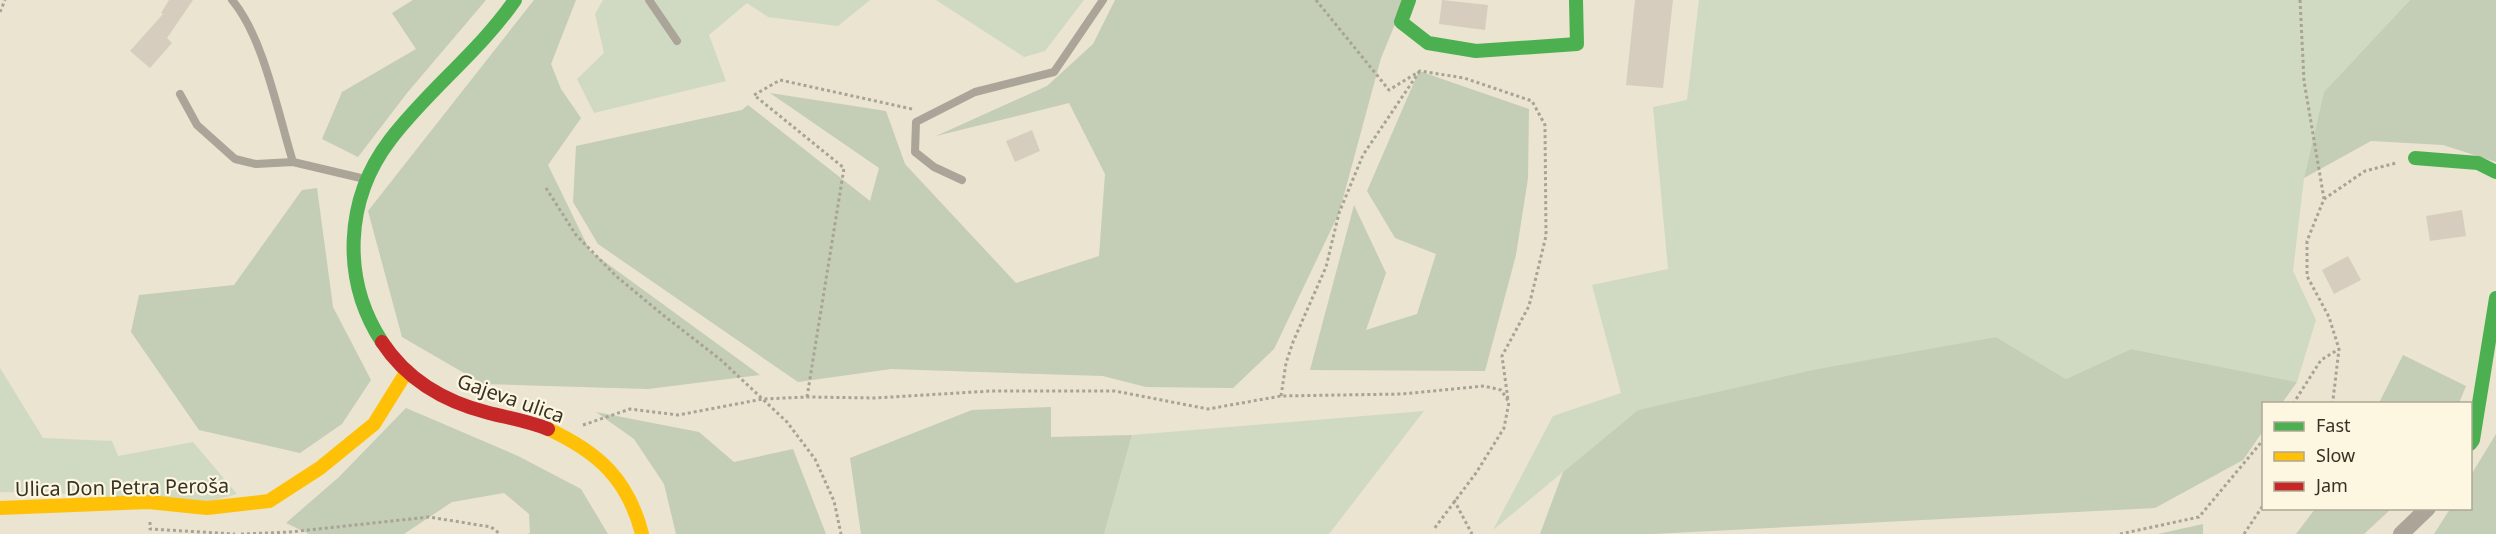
<svg xmlns="http://www.w3.org/2000/svg" width="2496" height="534" viewBox="0 0 2496 534" font-family="'Noto Sans',sans-serif">
<style>
.green{fill:#d0dac2}
.forest{fill:#c4cdb6}
.building{fill:#d6cdbf}
.lines{fill:none;stroke-linecap:round;stroke-linejoin:round}
.path{stroke:#a8a397;stroke-width:3;stroke-dasharray:3 3;stroke-linecap:butt}
.lane{stroke:#aba498;stroke-width:8}
.street{stroke:#aba498;stroke-width:16}
.fast{stroke:#4caf50;stroke-width:14}
.slow{stroke:#ffc107;stroke-width:14}
.jam{stroke:#c62828;stroke-width:14}
.labels{text-anchor:middle;dominant-baseline:central;stroke-width:4.5;stroke-linejoin:round;paint-order:stroke}
.street-label{font-size:20px;fill:#363224;stroke:#fdf7e1}
</style>
<rect width="100%" height="100%" fill="#eae4d0"/>
<g class="green">
<path d="M603,0H870L838,26L768,17L747,3L709,35L726,81L594,113L577,79L604,53L595,14Z"/>
<path d="M936,0H1084L1045,51L1024,57Z"/>
<path d="M1699,0H2410L2324,92L2304,178L2293,271L2316,320L2297,382L2131,349L2066,379L1996,337L1638,410L1493,530L1553,416L1621,393L1592,285L1668,269L1653,107L1687,100Z"/>
<path d="M0,368L43,438L112,441L118,456L193,442L237,494L205,503L76,494L0,492Z"/>
<path d="M1424,411L1329,534H1104L1132,435Z"/>
</g>
<g class="forest">
<path d="M413,0H486L407,93L358,157L322,139L342,92L416,49L392,13Z"/>
<path d="M534,0H576L551,64L561,89L581,118L548,165L590,251L760,375L648,389L483,384L402,337L368,211Z"/>
<path d="M1115,0H1405L1381,58L1339,213L1274,349L1233,388L1146,387L1103,376L891,369L798,382L598,244L573,202L576,146L742,110L748,105L870,201L879,168L770,93L886,111L905,164L1016,283L1099,256L1105,174L1069,103L936,136L1047,86L1093,44Z"/>
<path d="M2410,0H2496V162L2443,145L2371,141L2304,178L2324,92Z"/>
<path d="M1419,71L1529,109L1528,178L1516,255L1485,371L1310,370L1354,205L1386,273L1366,330L1417,314L1436,254L1395,238L1367,191Z"/>
<path d="M317,188L333,307L371,380L342,424L300,453L199,430L131,332L139,295L234,285L302,190Z"/>
<path d="M1996,337L2066,379L2131,349L2297,382L2282,403L2264,404L2263,431L2243,460L2155,508L1652,534H1540L1563,472L1638,410L1818,369Z"/>
<path d="M2403,355L2466,386L2459,403H2379Z"/>
<path d="M1051,407V437L1132,435L1104,534H861L850,458L972,410Z"/>
<path d="M406,408L518,456L581,489L608,534H527L530,533L529,514L504,493L452,502L404,534H309L286,523L339,477Z"/>
<path d="M596,412L699,432L734,462L793,449L826,534H676L664,484L634,439Z"/>
<path d="M2496,434V534H2434L2450,509L2470,508L2471,475Z"/>
<path d="M2315,509V508L2391,509L2364,534H2296Z"/>
<path d="M2203,524V534H2158Z"/>
</g>
<g class="building">
<path d="M169,0H193L167,38L172,43L150,68L130,51L163,14L161,13Z"/>
<path d="M1442,0L1488,5L1485,30L1439,24Z"/>
<path d="M1635,0H1673L1663,88L1626,85Z"/>
<path d="M1032,130L1040,151L1015,162L1006,141Z"/>
<path d="M2462,210L2466,236L2430,241L2426,216Z"/>
<path d="M2348,256L2361,280L2334,294L2322,270Z"/>
</g>
<g class="lines">
<g class="path">
<path d="M1316,0L1389,90L1420,71L1464,78L1532,101L1545,125L1546,236L1529,306L1502,356L1508,400"/>
<path d="M2300,0L2304,81L2324,199"/>
<path d="M0,12L5,0"/>
<path d="M546,188L576,235L616,276L663,315L721,360L787,422L815,459L834,501L841,534"/>
<path d="M1281,396L1286,363L1293,342L1326,267L1339,213L1363,155L1419,72"/>
<path d="M807,397L844,168L754,95L780,80L912,109"/>
<path d="M2293,404L2321,360L2339,349"/>
<path d="M2331,404L2333,400L2339,349L2329,317L2307,276V241L2324,199L2365,171L2396,163"/>
<path d="M583,425L630,409L678,415L763,399L807,397L875,398L991,391H1115L1208,409L1281,396L1402,394L1484,386L1501,390L1509,402L1504,428L1476,473L1434,529"/>
<path d="M1454,500L1472,534"/>
<path d="M150,522V529L235,534"/>
<path d="M241,534L290,532L429,517L491,527L500,534"/>
<path d="M2120,534L2199,517L2264,439"/>
<path d="M2244,534L2264,504"/>
</g>
<g class="lane">
<path d="M232,0C264,38 278,114 293,162"/>
<path d="M649,0L677,41"/>
<path d="M180,94L197,125L235,159L256,164L293,162L365,179"/>
<path d="M962,180L934,167L915,152L916,122L975,92L1054,72L1103,0"/>
</g>
<path class="street" d="M2401,534L2428,508"/>
<g class="fast">
<path d="M1409,0L1401,22L1428,43L1476,51L1577,44L1576,0"/>
<path d="M2415,158L2478,163L2496,172"/>
<path d="M382,342C341,279 345,199 390,140C428,90 479,52 515,0"/>
<path d="M2470,444L2473,440L2496,298"/>
</g>
<g class="slow">
<path d="M548,429C598,452 628,479 642,534"/>
<path d="M0,508L148,502L207,508L269,501L320,468L374,424L407,371"/>
</g>
<path class="jam" d="M382,342C407,380 445,402 489,413C509,418 528,421 548,429"/>
</g>
<g class="labels">
<g class="street-label">
<text transform="translate(511 398) rotate(19)">Gajeva ulica</text>
<text transform="translate(122 487) rotate(-1)">Ulica Don Petra Peroša</text>
</g>
</g>
<rect x="2262" y="402" width="210" height="108" fill="#fdf7e1" stroke="#ada895" stroke-width="1.5"/>
<rect x="2274" y="422" width="30" height="9" fill="#4caf50" stroke="#ada895" stroke-width="1.5"/>
<text x="2316" y="432" font-size="18" fill="#363224">Fast</text>
<rect x="2274" y="452" width="30" height="9" fill="#ffc107" stroke="#ada895" stroke-width="1.5"/>
<text x="2316" y="462" font-size="18" fill="#363224">Slow</text>
<rect x="2274" y="482" width="30" height="9" fill="#c62828" stroke="#ada895" stroke-width="1.5"/>
<text x="2316" y="492" font-size="18" fill="#363224">Jam</text>
</svg>
